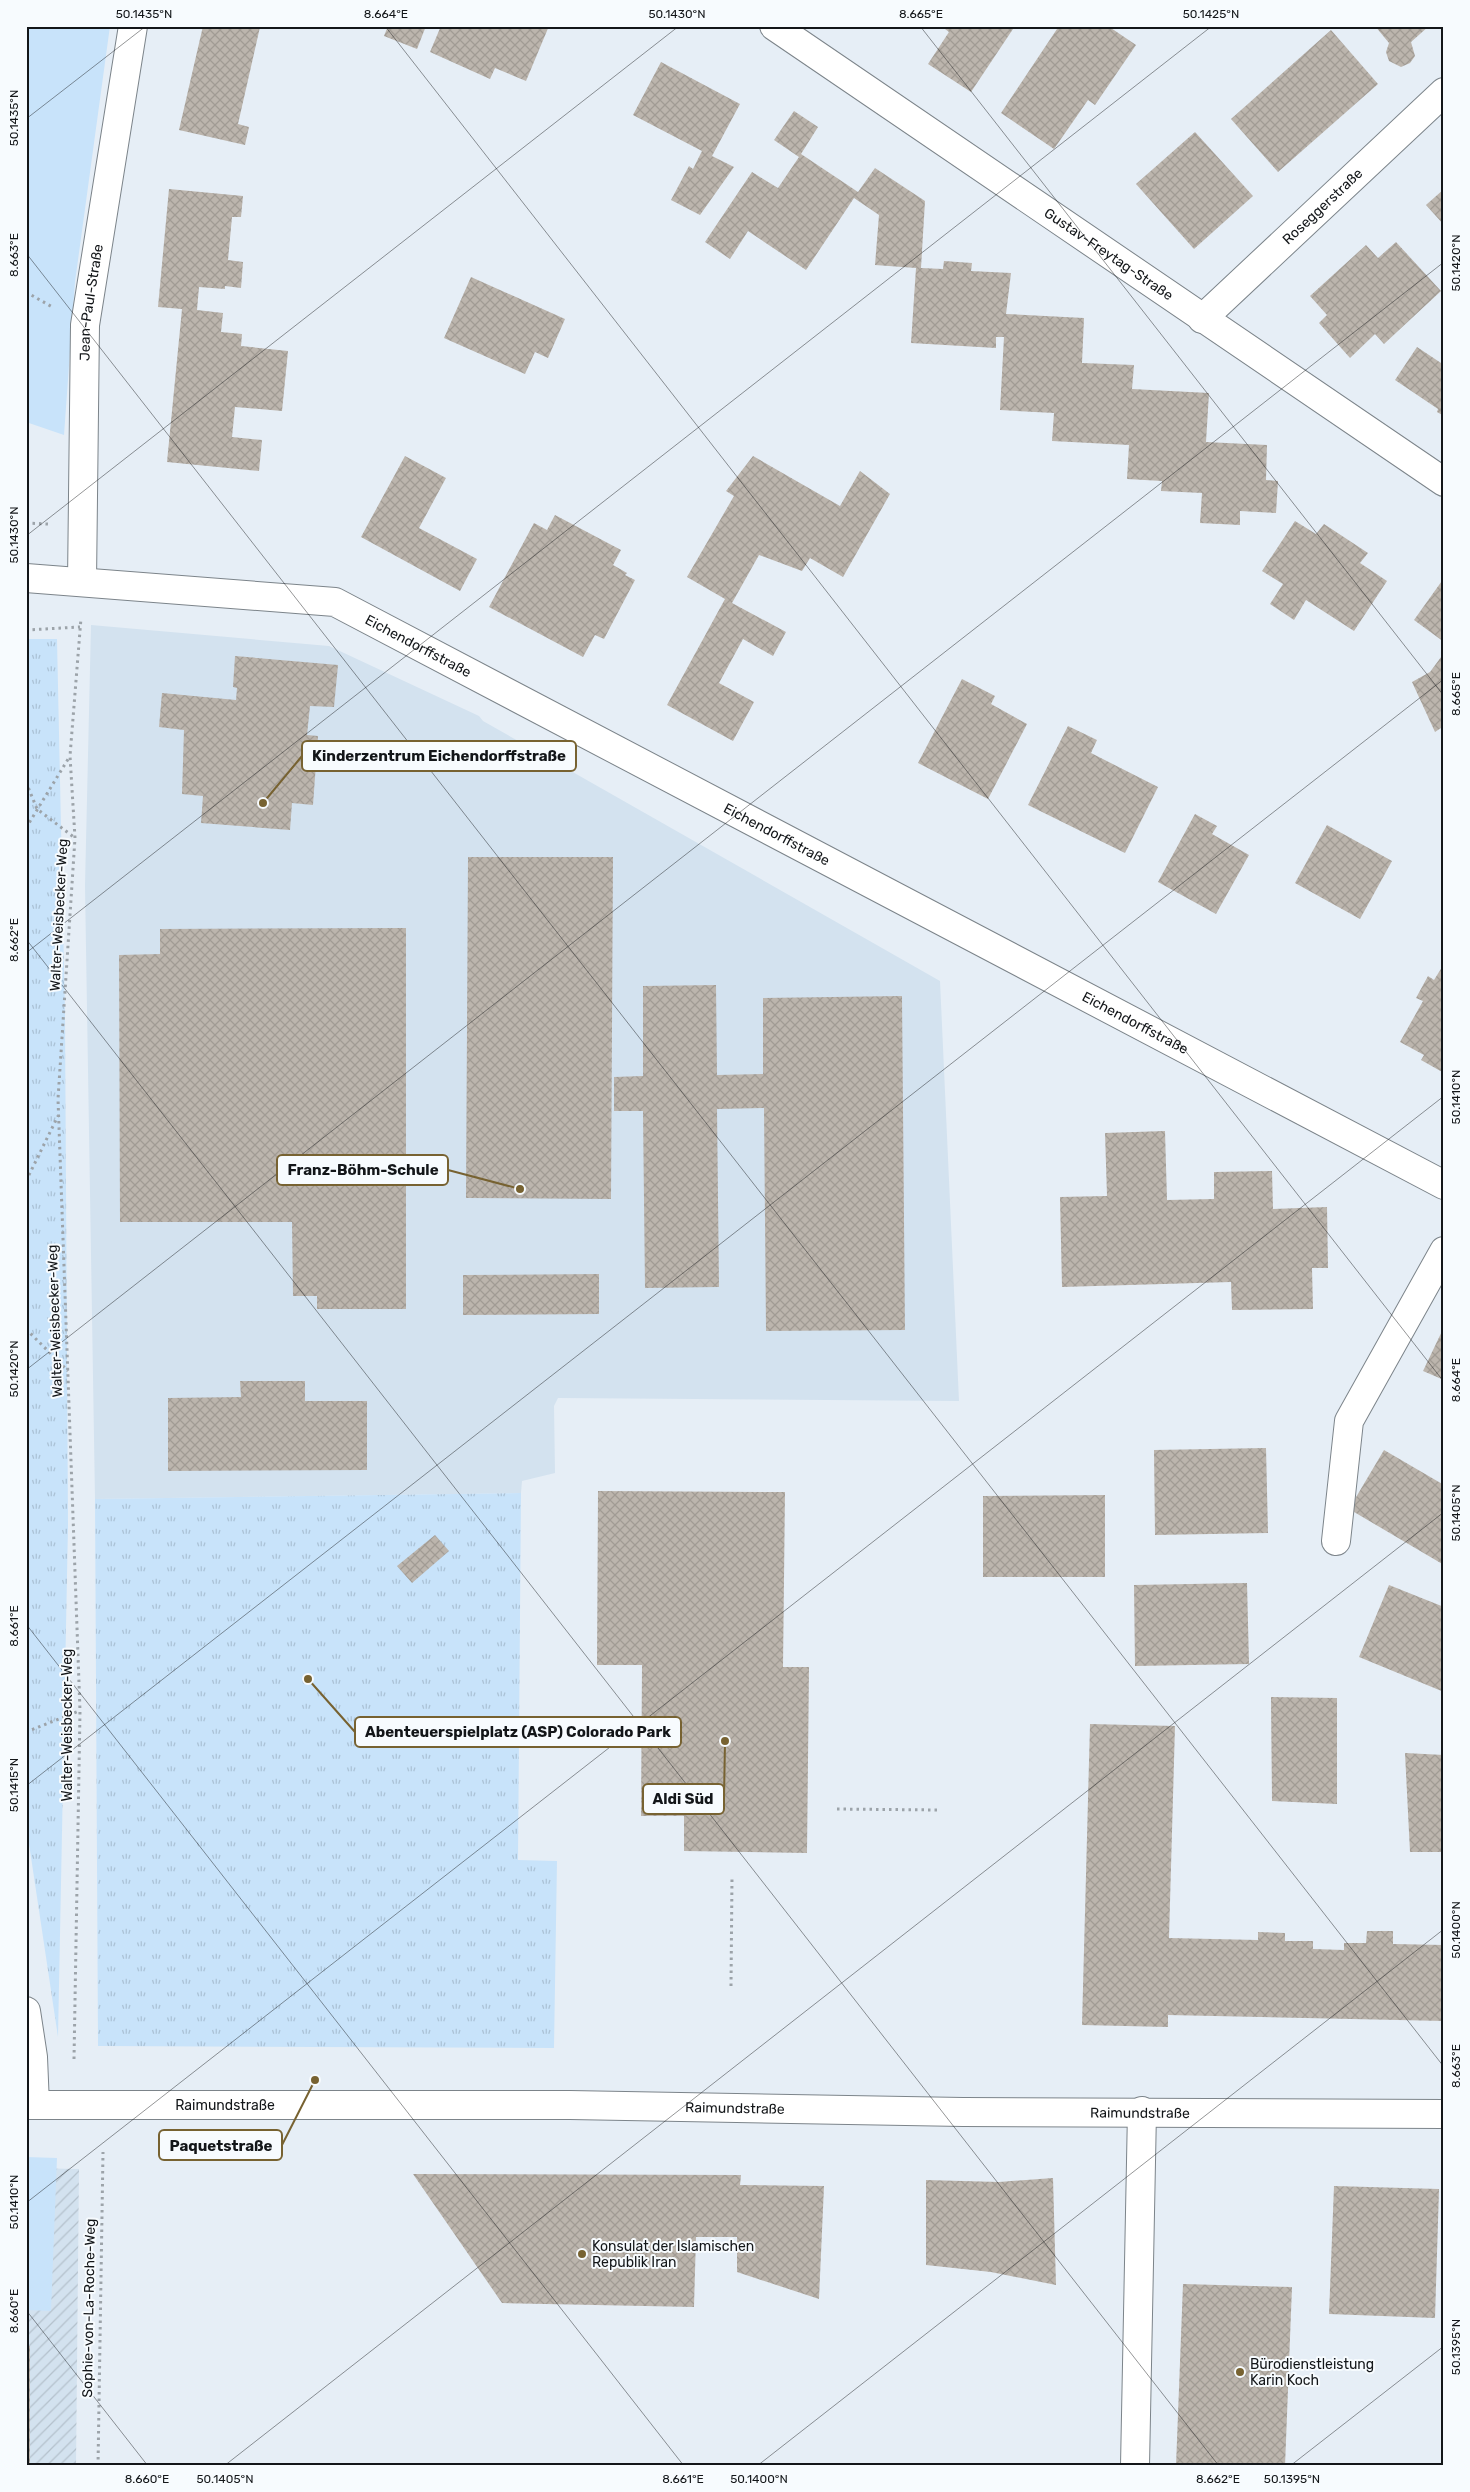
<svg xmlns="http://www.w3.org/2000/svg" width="1470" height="2492" viewBox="0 0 1470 2492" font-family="Rubik,sans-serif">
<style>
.built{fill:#d3e2ef}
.industrial{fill:url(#industrial-furrows)}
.grass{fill:#c8e3fa}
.park{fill:url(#park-tufts)}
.building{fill:url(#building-cross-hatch)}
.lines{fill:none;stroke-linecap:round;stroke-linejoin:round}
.minor-casing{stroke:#7c848a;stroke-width:30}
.path{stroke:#9ca3a9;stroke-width:3;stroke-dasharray:2.5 4;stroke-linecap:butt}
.minor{stroke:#fff;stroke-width:28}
.ticks{fill:none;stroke:#131619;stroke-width:1;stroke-opacity:0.45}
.poi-dot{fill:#776231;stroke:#f7fbfe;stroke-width:2}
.labels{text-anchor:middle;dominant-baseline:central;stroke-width:4;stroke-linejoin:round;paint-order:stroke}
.street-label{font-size:14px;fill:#131619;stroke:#f7fbfe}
.poi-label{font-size:14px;fill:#131619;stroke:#f7fbfe;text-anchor:start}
.leader{fill:none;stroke:#776231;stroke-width:2}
.callout-dot{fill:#776231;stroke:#f7fbfe;stroke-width:2}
.callout{fill:#f7fbfe;stroke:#776231;stroke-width:2}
.callout-label{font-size:15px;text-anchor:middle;font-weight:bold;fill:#131619}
.neatline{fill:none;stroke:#131619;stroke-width:2}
.ticks-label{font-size:12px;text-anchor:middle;fill:#131619}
</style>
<defs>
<pattern id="industrial-furrows" width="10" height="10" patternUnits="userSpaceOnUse" patternTransform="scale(1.25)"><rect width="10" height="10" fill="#d3e2ef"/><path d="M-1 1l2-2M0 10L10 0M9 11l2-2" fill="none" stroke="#b4c1cc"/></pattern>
<pattern id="park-tufts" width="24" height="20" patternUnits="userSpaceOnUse" patternTransform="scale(1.25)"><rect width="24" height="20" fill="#c8e3fa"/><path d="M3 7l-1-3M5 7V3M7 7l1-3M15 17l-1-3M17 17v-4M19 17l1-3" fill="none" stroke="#abc2d6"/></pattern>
<pattern id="building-cross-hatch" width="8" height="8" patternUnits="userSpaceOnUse" patternTransform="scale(1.25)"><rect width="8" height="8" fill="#bcb5ad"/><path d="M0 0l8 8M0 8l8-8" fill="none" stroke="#a19b94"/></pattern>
</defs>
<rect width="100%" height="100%" fill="#e6eef6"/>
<path class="built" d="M91,625L329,646L479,716L483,721L940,981L959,1401L558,1398L554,1406L555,1473L522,1481L521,1493L95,1499L85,886Z"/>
<path class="industrial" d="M26,2168L79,2169L76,2466H26Z"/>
<g class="grass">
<path d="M26,26H110L75,282L64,435L26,422Z"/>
<path d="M26,2157L57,2158L51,2311L26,2310Z"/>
</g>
<g class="park">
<path d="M26,639H57L65,1015L68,1525L58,2037L26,1824Z"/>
<path d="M521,1493L518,1860L557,1861L554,2048L98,2046L95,1499Z"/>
</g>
<g class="building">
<path d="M203,26L260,27L238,124L249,127L245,145L179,130Z"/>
<path d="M388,26H426L417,49L384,36Z"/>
<path d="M441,26H549L526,81L495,68L490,79L430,52Z"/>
<path d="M941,26H1015L971,92L928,64L949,32Z"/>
<path d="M1059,26L1068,28L1069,26H1108L1136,45L1095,105L1088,100L1054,149L1001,113Z"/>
<path d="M1375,26H1429L1411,42L1415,56L1410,63L1401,67L1389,61L1386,52L1389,43Z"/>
<path d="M1331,30L1378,84L1278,172L1231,119Z"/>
<path d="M661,62L740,104L712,156L734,167L700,215L671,200L689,166L693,169L702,151L633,115Z"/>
<path d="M794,111L818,127L801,154L858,192L875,168L925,201L921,268L943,269L944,261L972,263L971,271L1011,273L1006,314L1084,318L1082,363L1134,365L1132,389L1209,393L1206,442L1267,445L1266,480L1278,481L1276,513L1240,511V525L1200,523L1202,493L1161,491L1162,481L1127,479L1129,445L1052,441L1054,413L1000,410L1004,337H996V348L911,343L916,268L875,265L879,215L854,198L806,270L748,231L730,259L705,242L752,172L778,188L799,157L774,140Z"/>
<path d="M1195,132L1253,196L1194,249L1136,184Z"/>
<path d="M169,189L243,196L241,217H232L228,260L243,262L241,288L225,286V289L199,287L197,310L223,313L221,332L242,334L241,346L288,351L282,411L235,407L232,437L262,440L259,471L167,462L182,309L158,307Z"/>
<path d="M1444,189V225L1426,205Z"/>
<path d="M1396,242L1441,291L1384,344L1375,334L1350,358L1319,323L1327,315L1310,296L1366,245L1378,258Z"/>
<path d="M471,277L565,319L548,358L535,352L525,374L444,338Z"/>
<path d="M1417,347L1444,365V416L1437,412L1438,409L1395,380Z"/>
<path d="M405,456L446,478L419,528L477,559L460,591L361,537Z"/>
<path d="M753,456L840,506L860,471L890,494L843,577L810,558L802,571L759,555L732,603L786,632L773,656L743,639L719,683L754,702L733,741L667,705L725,599L687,577L734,496L726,491Z"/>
<path d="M555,515L621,550L613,565L627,573L625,575L635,580L604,639L595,635L583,657L489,607L534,523L547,530Z"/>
<path d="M1295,521L1316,534L1324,524L1368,553L1360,563L1387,581L1354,631L1306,600L1294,620L1270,604L1283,584L1262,571Z"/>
<path d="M1444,578V642L1414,620Z"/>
<path d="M1444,653V726L1435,732L1412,682L1430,672Z"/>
<path d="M235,656L338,665L334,707L310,706L307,735L318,736L313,805L292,803L290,830L201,823L203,796L182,794L184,730L159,727L162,693L236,700L237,688L233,687Z"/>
<path d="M962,679L995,696L991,704L1027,724L988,799L918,763Z"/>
<path d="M1068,726L1097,740L1091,753L1158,787L1125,853L1028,805Z"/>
<path d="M1195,814L1217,826L1212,834L1249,855L1216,914L1158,882Z"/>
<path d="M1327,825L1392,861L1360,919L1295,883Z"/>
<path d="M468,857H613L611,1199L466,1198Z"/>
<path d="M406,928V1309H317V1296H293L292,1222H120L119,955L160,954V929Z"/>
<path d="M1444,964V1073L1421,1060L1424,1055L1400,1042L1423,1001L1416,998L1428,976L1434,980Z"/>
<path d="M716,985L717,1075L763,1074V998L902,996L905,1330L766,1331L764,1108L717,1109L719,1287L645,1288L643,1111H614V1077L643,1076V986Z"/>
<path d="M1165,1131L1167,1200L1214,1199V1172L1272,1171L1273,1209L1327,1207L1328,1268H1312L1313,1309L1232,1310L1231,1282L1062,1287L1060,1197L1107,1196L1105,1133Z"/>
<path d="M599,1274V1314L463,1315V1275Z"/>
<path d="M1444,1327V1380L1423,1371Z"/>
<path d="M240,1381H305V1401H367V1470L168,1471V1398L241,1397Z"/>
<path d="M1266,1448L1268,1533L1155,1535L1154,1450Z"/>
<path d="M1384,1450L1444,1485V1565L1349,1509Z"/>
<path d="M598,1491L785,1492L783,1667H809L807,1853L684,1851V1816H641L642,1665H597Z"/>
<path d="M1105,1495V1577H983V1496Z"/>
<path d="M435,1535L449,1551L412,1583L397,1566Z"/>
<path d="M1247,1583L1249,1664L1135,1666L1134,1585Z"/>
<path d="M1389,1585L1444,1607V1692L1359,1657Z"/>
<path d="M1271,1697L1337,1698V1804L1272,1801Z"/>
<path d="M1090,1724L1175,1726L1169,1938L1258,1940V1932L1285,1933V1941H1313V1949L1344,1950V1943H1366L1367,1931H1393V1944L1444,1945V2021L1168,2015V2027L1082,2025Z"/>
<path d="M1405,1753L1444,1755V1852H1410Z"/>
<path d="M413,2174L741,2175L740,2185L824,2186L819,2299L737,2272V2237H696L694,2307L502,2303Z"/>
<path d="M1053,2178L1056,2285L991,2272L926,2265V2180L999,2182Z"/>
<path d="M1334,2186L1439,2189L1435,2318L1329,2314Z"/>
<path d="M1183,2284L1292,2287L1285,2466H1176Z"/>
<rect x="26" y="2346" width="4" height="120"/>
</g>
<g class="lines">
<defs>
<g id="minor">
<path id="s1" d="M774,26L1444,482"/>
<path id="s2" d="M1202,319L1444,92"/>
<path id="s3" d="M26,578L335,602L1444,1185"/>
<path id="s4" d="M82,582L85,325L133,26"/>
<path d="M1336,1541L1349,1421L1444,1251"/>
<path d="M26,2011L33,2057L35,2105"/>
<path id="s5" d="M26,2105H570L963,2112L1444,2114"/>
<path d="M1135,2466L1142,2111"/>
</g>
</defs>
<use href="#minor" class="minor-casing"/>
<g class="path">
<path d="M26,292L54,308"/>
<path d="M26,523L48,524"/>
<path d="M26,630L80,627"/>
<path d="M26,782L37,809L75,838"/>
<path d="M26,828L70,756"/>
<path d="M26,1181L58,1116"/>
<path d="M26,1329L68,1371"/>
<path d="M26,1732L79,1711"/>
<path d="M837,1809L937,1810"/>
<path d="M731,1986L732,1877"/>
<path d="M74,2059L80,1711L58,1099L75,838L70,756L81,618"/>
<path d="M98,2466L103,2152"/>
</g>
<use href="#minor" class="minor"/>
</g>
<path class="ticks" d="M385,26L1444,1382M920,26L1444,696M26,119L146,26M26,253L1444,2067M26,536L679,26M26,939L1219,2466M26,953L1212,26M26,1370L1444,262M26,1624L684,2466M26,1786L1444,679M26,2203L1444,1096M26,2310L148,2466M224,2466L1444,1512M757,2466L1444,1929M1290,2466L1444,2346"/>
<g class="poi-dot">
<circle cx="582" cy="2254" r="5"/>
<circle cx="1240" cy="2372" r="5"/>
</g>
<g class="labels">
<g class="street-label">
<text stroke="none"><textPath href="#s2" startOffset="165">Roseggerstraße</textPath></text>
<text stroke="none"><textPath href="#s1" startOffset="405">Gustav-Freytag-Straße</textPath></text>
<text stroke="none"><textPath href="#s4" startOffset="280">Jean-Paul-Straße</textPath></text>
<text stroke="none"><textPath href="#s3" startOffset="404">Eichendorffstraße</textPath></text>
<text stroke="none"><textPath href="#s3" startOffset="809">Eichendorffstraße</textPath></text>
<text transform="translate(59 915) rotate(-87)">Walter-Weisbecker-Weg</text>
<text stroke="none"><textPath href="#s3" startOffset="1214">Eichendorffstraße</textPath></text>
<text transform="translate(55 1321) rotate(-92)">Walter-Weisbecker-Weg</text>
<text transform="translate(67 1725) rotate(-90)">Walter-Weisbecker-Weg</text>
<text stroke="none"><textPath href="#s5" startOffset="199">Raimundstraße</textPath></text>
<text stroke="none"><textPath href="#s5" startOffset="709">Raimundstraße</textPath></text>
<text stroke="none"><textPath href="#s5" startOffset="1114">Raimundstraße</textPath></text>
<text transform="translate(89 2308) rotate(-89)">Sophie-von-La-Roche-Weg</text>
</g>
<g class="poi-label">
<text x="592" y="2246">Konsulat der Islamischen<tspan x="592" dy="16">Republik Iran</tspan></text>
<text x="1250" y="2364">Bürodienstleistung<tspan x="1250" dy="16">Karin Koch</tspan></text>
</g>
</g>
<path class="leader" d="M263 803L302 756M520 1189L448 1170M308 1679L355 1732M725 1741L724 1799M315 2080L282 2145"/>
<g class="callout-dot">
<circle cx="263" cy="803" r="5"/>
<circle cx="520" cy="1189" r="5"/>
<circle cx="308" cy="1679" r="5"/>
<circle cx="725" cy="1741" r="5"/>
<circle cx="315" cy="2080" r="5"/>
</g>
<g class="callout">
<rect x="302" y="741" width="274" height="30" rx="5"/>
<rect x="277" y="1155" width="171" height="30" rx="5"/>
<rect x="355" y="1717" width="326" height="30" rx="5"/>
<rect x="643" y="1784" width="81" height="30" rx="5"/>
<rect x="159" y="2130" width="123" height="30" rx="5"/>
</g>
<g class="callout-label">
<text x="439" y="761">Kinderzentrum Eichendorffstraße</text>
<text x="363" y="1175">Franz-Böhm-Schule</text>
<text x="518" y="1737">Abenteuerspielplatz (ASP) Colorado Park</text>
<text x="683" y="1804">Aldi Süd</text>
<text x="221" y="2151">Paquetstraße</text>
</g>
<rect width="1470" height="2492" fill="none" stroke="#f7fbfe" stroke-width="55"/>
<rect x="28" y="28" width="1414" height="2436" class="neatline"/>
<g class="ticks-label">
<text x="144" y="18">50.1435°N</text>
<text x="386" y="18">8.664°E</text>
<text x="677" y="18">50.1430°N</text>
<text x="921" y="18">8.665°E</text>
<text x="1211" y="18">50.1425°N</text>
<text transform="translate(14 118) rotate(-90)" y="4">50.1435°N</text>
<text transform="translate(14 255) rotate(-90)" y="4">8.663°E</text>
<text transform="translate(1456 263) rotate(-90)" y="4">50.1420°N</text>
<text transform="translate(14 535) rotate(-90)" y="4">50.1430°N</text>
<text transform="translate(1456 694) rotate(-90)" y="4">8.665°E</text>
<text transform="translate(14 940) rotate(-90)" y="4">8.662°E</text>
<text transform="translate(1456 1097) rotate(-90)" y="4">50.1410°N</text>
<text transform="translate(14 1369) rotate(-90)" y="4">50.1420°N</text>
<text transform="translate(1456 1380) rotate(-90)" y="4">8.664°E</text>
<text transform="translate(1456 1513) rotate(-90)" y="4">50.1405°N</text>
<text transform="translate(14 1626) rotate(-90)" y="4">8.661°E</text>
<text transform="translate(14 1785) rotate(-90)" y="4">50.1415°N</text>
<text transform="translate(1456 1930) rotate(-90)" y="4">50.1400°N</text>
<text transform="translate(1456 2066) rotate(-90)" y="4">8.663°E</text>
<text transform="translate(14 2202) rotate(-90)" y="4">50.1410°N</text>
<text transform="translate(14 2311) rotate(-90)" y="4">8.660°E</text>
<text transform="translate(1456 2347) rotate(-90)" y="4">50.1395°N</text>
<text x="147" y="2483">8.660°E</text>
<text x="225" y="2483">50.1405°N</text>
<text x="683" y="2483">8.661°E</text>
<text x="759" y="2483">50.1400°N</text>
<text x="1218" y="2483">8.662°E</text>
<text x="1292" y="2483">50.1395°N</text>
</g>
</svg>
